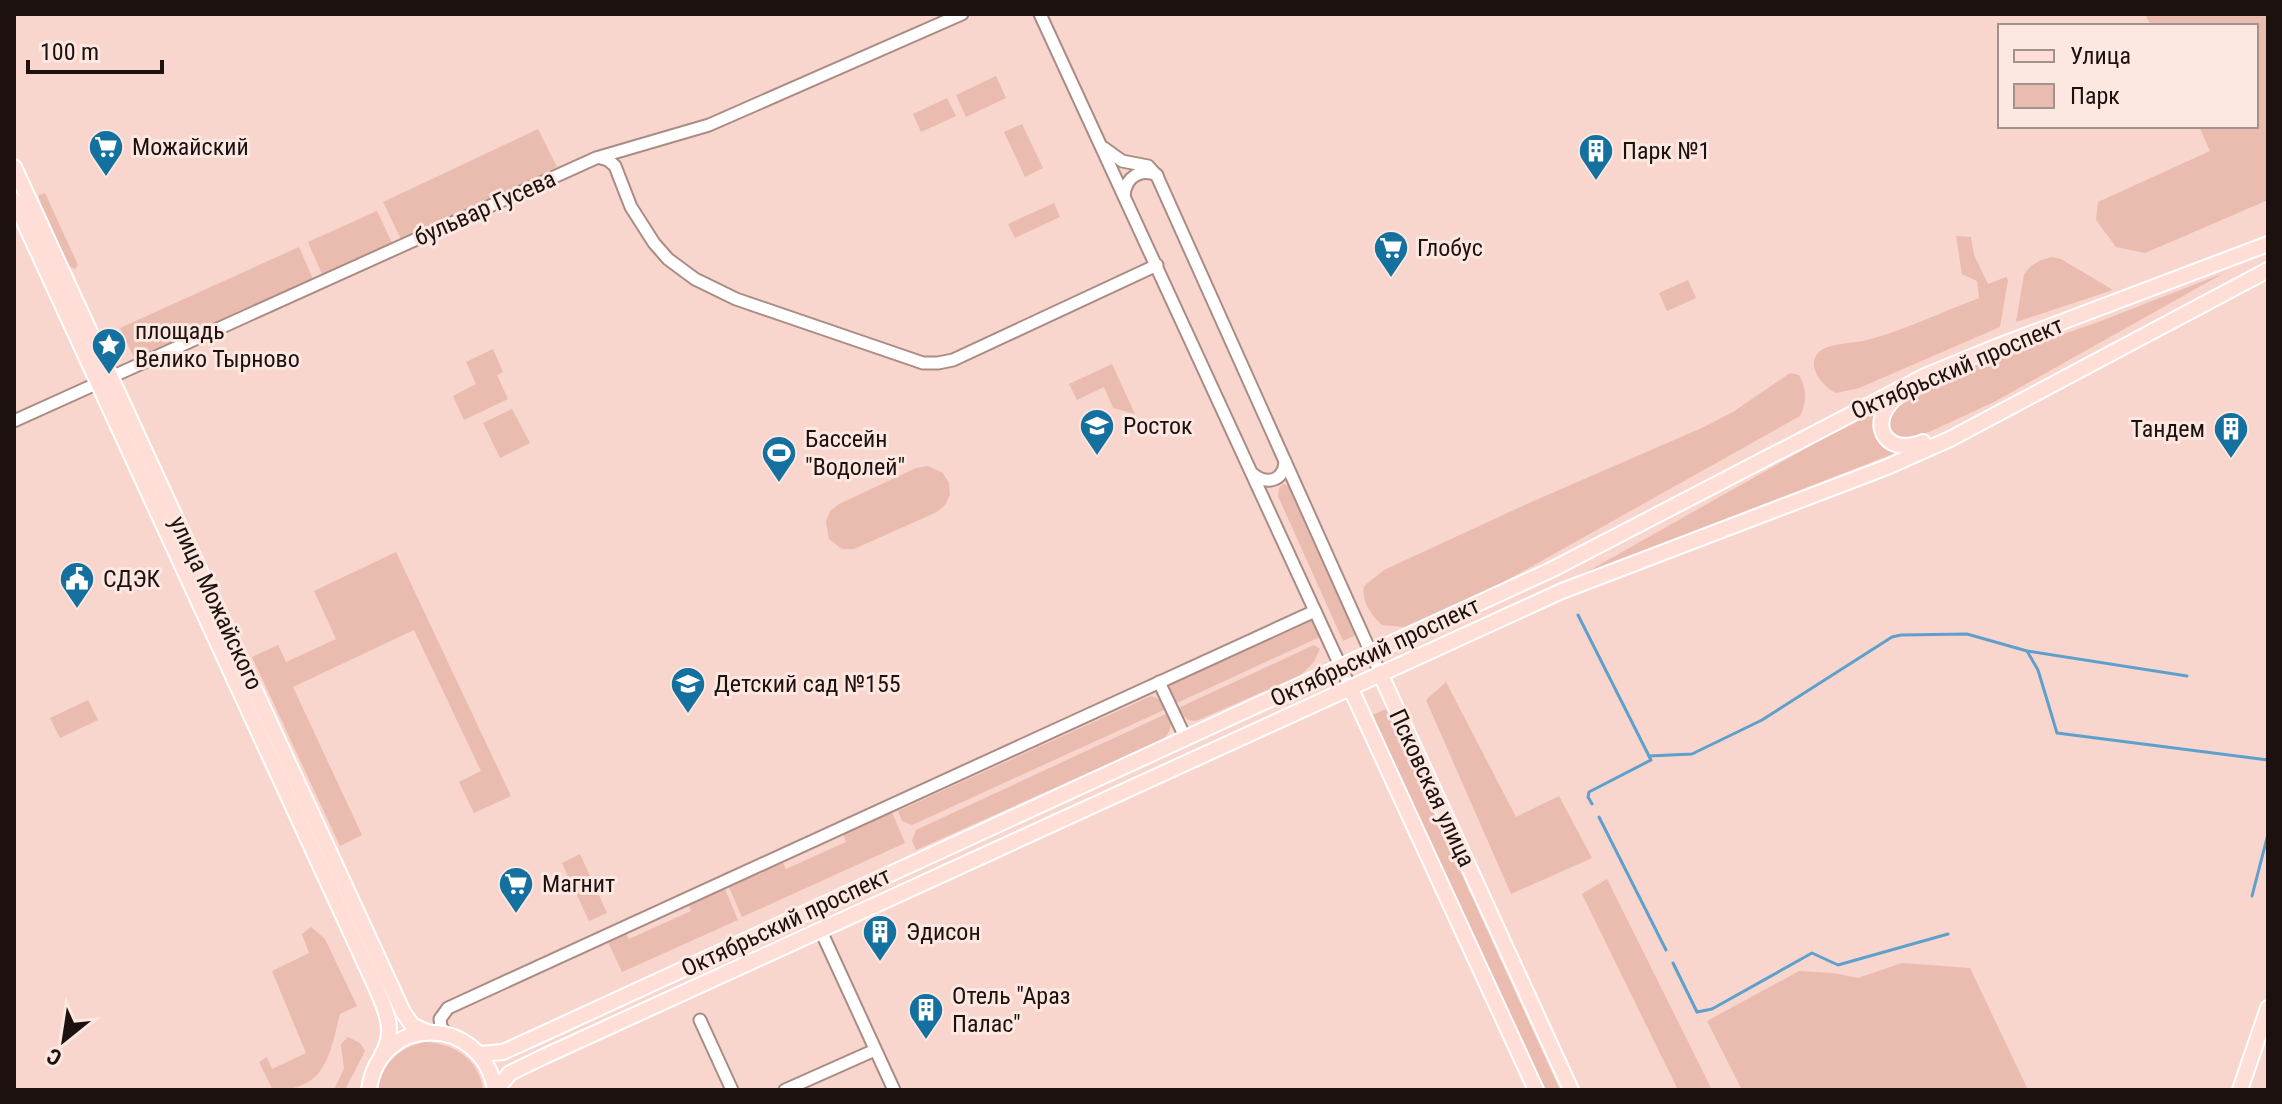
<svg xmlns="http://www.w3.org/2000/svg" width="2282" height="1104" viewBox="0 0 2282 1104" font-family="'Roboto Condensed',sans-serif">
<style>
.green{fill:#eabbaf}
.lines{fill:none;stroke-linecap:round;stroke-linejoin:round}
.stream{stroke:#5ea0cb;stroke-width:3}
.minor-casing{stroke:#ab8c84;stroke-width:15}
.major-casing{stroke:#fff;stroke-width:18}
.minor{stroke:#fff;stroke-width:11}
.major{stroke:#feded6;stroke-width:14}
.labels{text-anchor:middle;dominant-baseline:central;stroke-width:6;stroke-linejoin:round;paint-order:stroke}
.poi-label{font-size:24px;fill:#1c110e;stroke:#fce7e1;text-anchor:start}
.street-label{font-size:24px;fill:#1c110e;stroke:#fce7e1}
</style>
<rect width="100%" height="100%" fill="#f8d6cd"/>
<g class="green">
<path d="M2145,14H2268V200L2145,253L2116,247L2096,220L2098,202L2210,151L2199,126H2256V26H2151Z"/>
<path d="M996,76L1006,98L966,117L956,95Z"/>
<path d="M947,98L956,116L921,132L913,114Z"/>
<path d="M1022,124L1043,168L1025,177L1004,132Z"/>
<path d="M538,129L557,167L401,239L383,202Z"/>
<path d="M45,193L78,265L75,269L69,266L39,199V195Z"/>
<path d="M1054,203L1060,217L1015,238L1008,224Z"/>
<path d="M377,211L392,243L322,274L308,242Z"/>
<path d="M1956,236L1971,237L1974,255L1988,284L2006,277L2008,280L2000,327L1859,388L1836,393C1823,387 1806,367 1818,353C1828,342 1853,344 1867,340C1905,330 1942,312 1979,298L1977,281L1962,274Z"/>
<path d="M299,247L313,279L135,360L120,328Z"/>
<path d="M2052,257L2061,259L2113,290L2016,322L2024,275C2030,264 2040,260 2052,257Z"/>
<path d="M2224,273L1994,402L1929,432L1907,440L1897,438L1886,425L1889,413L1896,404L1973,366L2101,321Z"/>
<path d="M1688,280L1696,298L1667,311L1659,293Z"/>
<path d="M493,349L503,372L497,375L508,399L464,420L453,396L476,384L466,362Z"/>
<path d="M1112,364L1135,414L1113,408L1104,387L1077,400L1069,384Z"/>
<path d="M1790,373L1799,375C1807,389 1807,402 1800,416L1493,588L1404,627L1382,625C1371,615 1361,601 1364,586L1384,570L1529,503L1704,427L1733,412Z"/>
<path d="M512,409L530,443L500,458L483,423Z"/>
<path d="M1874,410C1874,431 1878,444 1898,452L1583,574Z"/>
<path d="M928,466L943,473L949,483L950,495L945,505L937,512L854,549H842L829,539L826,522L830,511L839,504L916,468Z"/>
<path d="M1283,484L1290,486L1358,634L1343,641L1278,496L1279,488Z"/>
<path d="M396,552L511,796L474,813L459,782L481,771L414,630L293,687L362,835L340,846L252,657L278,645L286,662L336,639L314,591Z"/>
<path d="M1309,620L1318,624L1322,636L1179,702L1173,701L1168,690L1171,684Z"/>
<path d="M1314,645L1320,649L1314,662L1301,675L1196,721L1188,720L1176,709Z"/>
<path d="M1446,682L1516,817L1559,796L1592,858L1511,894L1426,700Z"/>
<path d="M1151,696L1159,699L1166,709L912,825L902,821L898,811Z"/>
<path d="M88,700L98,720L60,738L50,718Z"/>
<path d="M1386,709L1560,1090H1544L1372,715Z"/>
<path d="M1168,713C1172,725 1172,731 1162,740L916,850L912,841L916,830Z"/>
<path d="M892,812L905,843L742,917L729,887L783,863L786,869L846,842L843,834Z"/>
<path d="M580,854L607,913L589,921L562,863Z"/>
<path d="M1607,879L1712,1090H1678L1582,894Z"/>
<path d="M725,889L738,920L622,972L608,942L626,934L629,939L691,911L689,905Z"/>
<path d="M311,927L325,939L357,1006L340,1014C329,1057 326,1090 273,1090L259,1062L267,1057L272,1069L306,1053L272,971L309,953L302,934Z"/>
<path d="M1902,963L1970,968L2028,1090H1742L1707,1021L1799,971L1833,973L1858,978Z"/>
<path d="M348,1037L360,1043L365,1051L345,1090H334L344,1069L341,1044Z"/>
<path d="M424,1042C454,1043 479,1059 483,1090H378C381,1063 400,1048 424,1042Z"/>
</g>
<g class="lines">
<g class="stream">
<path d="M1578,615L1651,760L1589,792L1588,797L1592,804"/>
<path d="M2027,651L2038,670L2057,733L2268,760"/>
<path d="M1649,756L1692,754L1762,720L1892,637L1901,635L1967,634L2027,651L2187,676"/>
<path d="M1599,817L1666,950"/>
<path d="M2252,896L2268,834"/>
<path d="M1673,963L1697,1012L1712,1009L1812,953L1838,965L1948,934"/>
</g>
<defs>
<g id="minor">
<path d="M1040,14L1350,687"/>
<path d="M1104,148L1122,161L1148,166L1157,176L1380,673"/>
<path d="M601,158L608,160L615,166L631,207L654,243L668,259L695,279L736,299L923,363H938L953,360L1157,265"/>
<path d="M1124,195C1126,177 1140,168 1157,175"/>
<path d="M14,421L596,158L709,125L962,14"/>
<path d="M1253,474C1268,486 1284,480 1285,461"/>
<path d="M1159,682L1186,739"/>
<path d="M820,929L894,1090"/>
<path d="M700,1020L732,1090"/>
<path d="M446,1033L441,1027L440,1019L448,1008L1315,611"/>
<path d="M785,1090L875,1050"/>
</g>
<g id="major">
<path d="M14,167L403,1012L412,1025L427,1032"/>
<path d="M14,200L375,985C385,1009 397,1030 382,1055"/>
<path d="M1899,395C1865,420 1884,458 1923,442"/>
<path d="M1380,673L1571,1090"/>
<path d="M1350,687L1536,1090"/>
<path d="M480,1054L503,1052L536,1037L1553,569L1925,376L1993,348L2268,244"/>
<path d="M369,1090C379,1013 482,1014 495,1090"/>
<path d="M496,1090L510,1073L545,1056L1562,591L1887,467L1950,439L2268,270"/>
<path d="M2240,1090L2268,1008"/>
</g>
</defs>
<use href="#minor" class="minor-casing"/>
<use href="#major" class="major-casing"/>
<use href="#minor" class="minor"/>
<use href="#major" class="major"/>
</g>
<defs>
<symbol id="supermarket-pin" viewBox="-11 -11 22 30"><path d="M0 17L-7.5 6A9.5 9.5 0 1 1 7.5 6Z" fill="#14709e" stroke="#fce7e1"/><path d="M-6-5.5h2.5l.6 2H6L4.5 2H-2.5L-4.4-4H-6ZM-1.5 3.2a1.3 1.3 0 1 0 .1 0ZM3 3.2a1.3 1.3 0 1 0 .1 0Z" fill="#fff"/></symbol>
<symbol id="building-pin" viewBox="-11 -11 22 30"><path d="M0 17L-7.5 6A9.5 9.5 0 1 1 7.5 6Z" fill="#14709e" stroke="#fce7e1"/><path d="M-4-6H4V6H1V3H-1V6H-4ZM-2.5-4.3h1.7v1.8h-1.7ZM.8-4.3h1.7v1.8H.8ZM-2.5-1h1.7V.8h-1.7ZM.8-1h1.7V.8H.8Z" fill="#fff"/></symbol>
<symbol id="sight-pin" viewBox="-11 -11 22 30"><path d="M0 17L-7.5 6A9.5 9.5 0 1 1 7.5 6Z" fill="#14709e" stroke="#fce7e1"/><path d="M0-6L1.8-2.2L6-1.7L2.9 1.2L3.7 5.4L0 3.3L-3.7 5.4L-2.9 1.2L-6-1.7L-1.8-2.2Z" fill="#fff"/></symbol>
<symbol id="school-pin" viewBox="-11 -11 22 30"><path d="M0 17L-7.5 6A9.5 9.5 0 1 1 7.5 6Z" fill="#14709e" stroke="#fce7e1"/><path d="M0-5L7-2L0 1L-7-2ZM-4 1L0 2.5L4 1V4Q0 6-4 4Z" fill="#fff"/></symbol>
<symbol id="stadium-pin" viewBox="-11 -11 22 30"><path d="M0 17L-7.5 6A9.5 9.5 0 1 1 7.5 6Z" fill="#14709e" stroke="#fce7e1"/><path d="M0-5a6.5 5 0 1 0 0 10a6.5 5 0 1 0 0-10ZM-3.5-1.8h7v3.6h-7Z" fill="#fff"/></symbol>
<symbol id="civic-pin" viewBox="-11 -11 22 30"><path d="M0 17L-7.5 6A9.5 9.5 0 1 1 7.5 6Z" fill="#14709e" stroke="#fce7e1"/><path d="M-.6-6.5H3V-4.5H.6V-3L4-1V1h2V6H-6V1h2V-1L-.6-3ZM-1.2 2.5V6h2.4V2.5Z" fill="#fff"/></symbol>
</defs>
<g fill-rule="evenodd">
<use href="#supermarket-pin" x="86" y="127" width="40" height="54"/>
<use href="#building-pin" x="1576" y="131" width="40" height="54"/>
<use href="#supermarket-pin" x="1371" y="228" width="40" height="54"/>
<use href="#sight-pin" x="89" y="325" width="40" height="54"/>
<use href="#school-pin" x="1077" y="406" width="40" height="54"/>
<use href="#building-pin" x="2211" y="409" width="40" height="54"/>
<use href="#stadium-pin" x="759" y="433" width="40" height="54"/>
<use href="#civic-pin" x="57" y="559" width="40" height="54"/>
<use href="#school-pin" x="668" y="664" width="40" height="54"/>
<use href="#supermarket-pin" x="496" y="864" width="40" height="54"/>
<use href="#building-pin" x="860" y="912" width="40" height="54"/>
<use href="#building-pin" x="906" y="990" width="40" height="54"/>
</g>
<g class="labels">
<g class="poi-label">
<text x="132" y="147">Можайский</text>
<text x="1622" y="151">Парк №1</text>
<text x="1417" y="248">Глобус</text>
<text x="135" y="331">площадь<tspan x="135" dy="28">Велико Тырново</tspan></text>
<text x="1123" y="426">Росток</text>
<text x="2205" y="429" text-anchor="end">Тандем</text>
<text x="805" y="439">Бассейн<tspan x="805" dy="28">"Водолей"</tspan></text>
<text x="103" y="579">СДЭК</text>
<text x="714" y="684">Детский сад №155</text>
<text x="542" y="884">Магнит</text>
<text x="906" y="932">Эдисон</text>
<text x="952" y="996">Отель "Араз<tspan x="952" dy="28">Палас"</tspan></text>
</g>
<g class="street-label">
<text transform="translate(485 208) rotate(-24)">бульвар Гусева</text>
<text transform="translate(1957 368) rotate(-23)">Октябрьский проспект</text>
<text transform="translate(216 603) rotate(65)">улица Можайского</text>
<text transform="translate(1375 652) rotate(-25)">Октябрьский проспект</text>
<text transform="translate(1432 788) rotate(65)">Псковская улица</text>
<text transform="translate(786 922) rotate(-25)">Октябрьский проспект</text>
</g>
</g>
<rect width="2282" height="1104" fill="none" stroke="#1c110e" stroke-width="32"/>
<rect x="1998" y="24" width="260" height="104" fill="#fce7e1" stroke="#a2918d" stroke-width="2"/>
<rect x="2014" y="50" width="40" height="12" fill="#feded6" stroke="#a2918d" stroke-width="2"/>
<text x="2070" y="64" font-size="24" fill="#1c110e">Улица</text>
<rect x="2014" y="84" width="40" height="24" fill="#eabbaf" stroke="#a2918d" stroke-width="2"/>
<text x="2070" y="104" font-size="24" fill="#1c110e">Парк</text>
<g transform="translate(64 1040) rotate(210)" stroke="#fce7e1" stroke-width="6" paint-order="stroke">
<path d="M0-6L14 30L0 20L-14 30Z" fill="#1c110e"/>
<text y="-12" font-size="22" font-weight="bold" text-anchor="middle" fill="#1c110e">С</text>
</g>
<path d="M28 60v12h134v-12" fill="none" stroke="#1c110e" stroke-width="4"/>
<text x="40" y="60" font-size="24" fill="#1c110e" stroke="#fce7e1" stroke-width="6" paint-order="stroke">100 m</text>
</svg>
